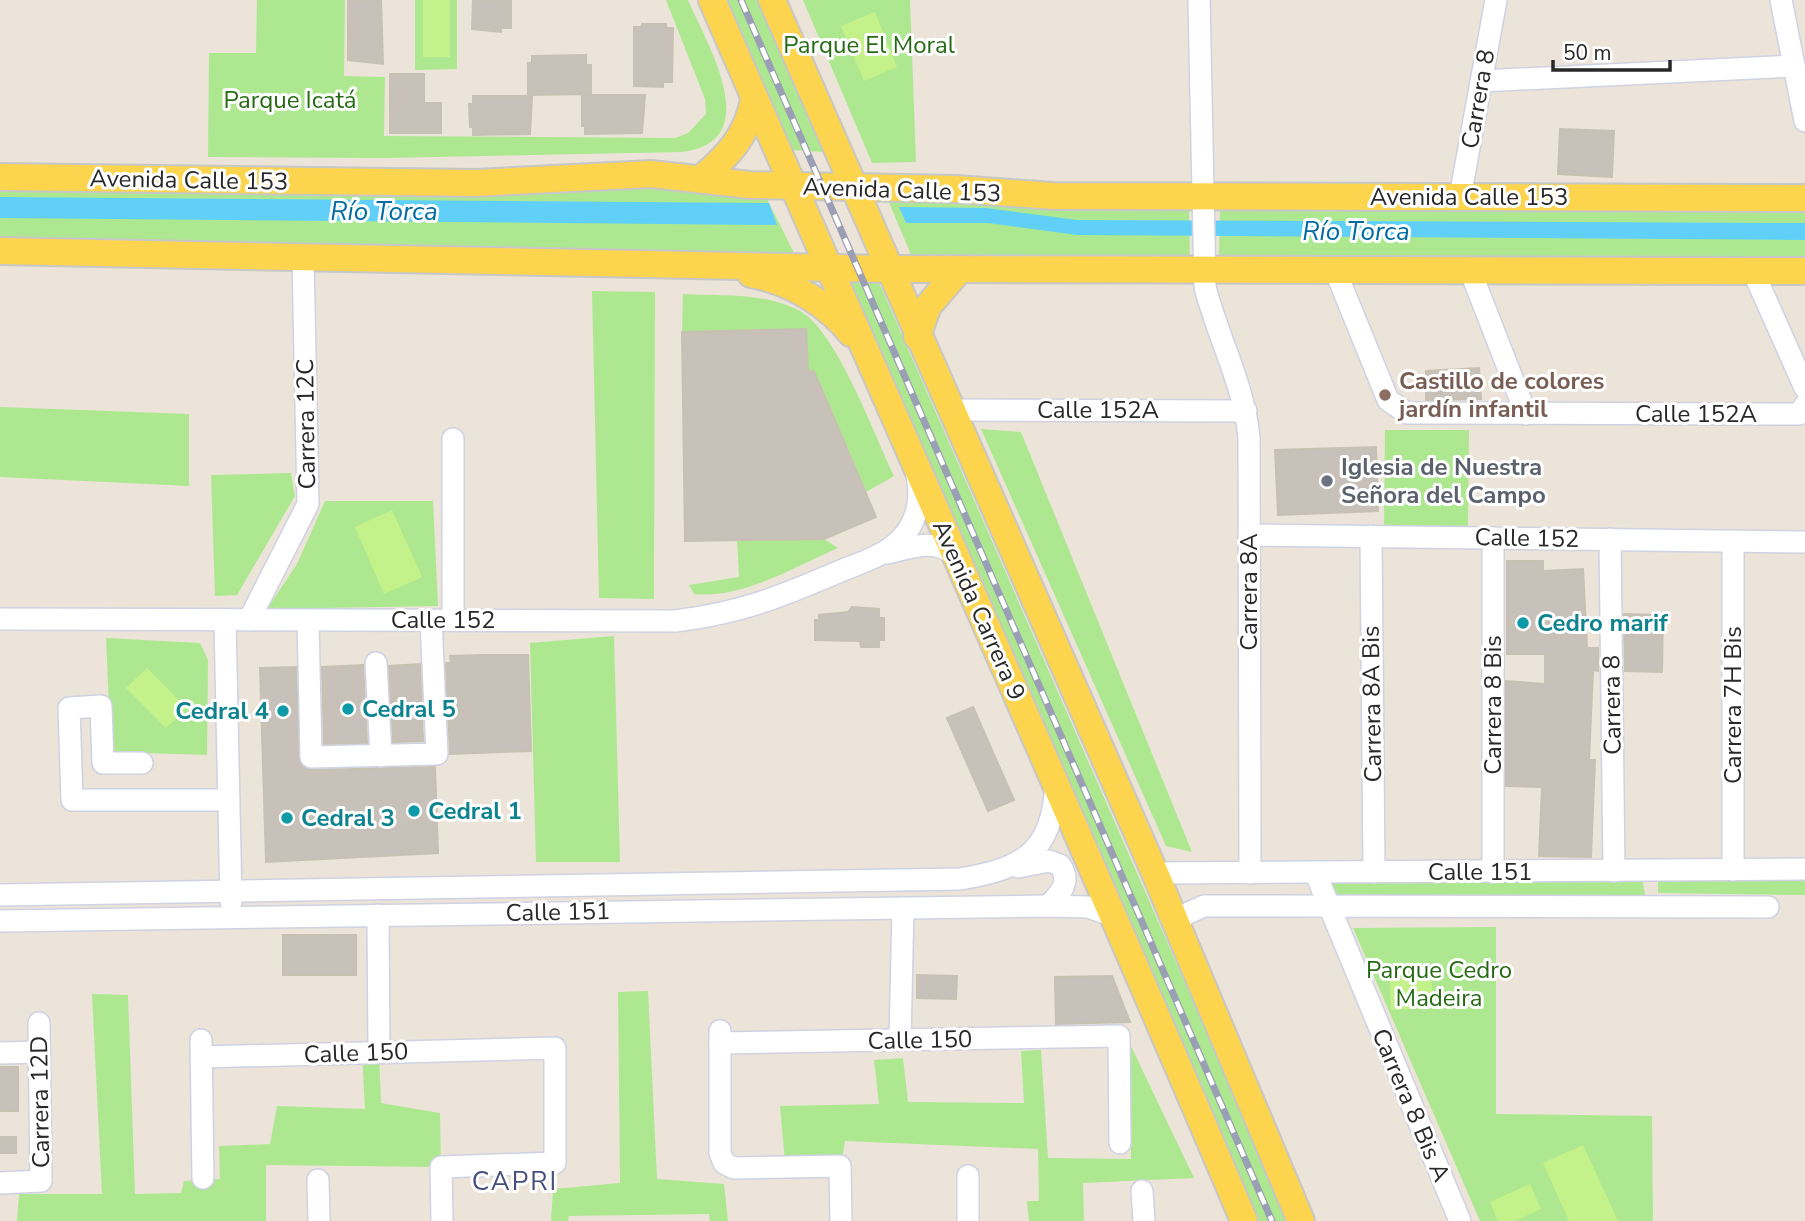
<svg xmlns="http://www.w3.org/2000/svg" width="1805" height="1221" viewBox="0 0 1805 1221" font-family="'Nunito Sans',sans-serif">
<style>
.green{fill:#ade890}
.pitch{fill:#c5f18a}
.water{fill:#61d0f9}
.building{fill:#c7c1b9;stroke:#c8c0b2;stroke-width:2}
.lines{fill:none;stroke-linecap:round;stroke-linejoin:round}
.minor-casing{stroke:#ced2e3;stroke-width:24}
.major-casing{stroke:#c7c7c7;stroke-width:30}
.minor{stroke:#fff;stroke-width:21}
.major{stroke:#fcd44e;stroke-width:26}
.rail-casing{stroke:#9b9fb5;stroke-width:7}
.rail{stroke:#fff;stroke-width:4.5;stroke-dasharray:13;stroke-linecap:butt}
.education-dot{fill:#8d6e63;stroke:#fff;stroke-width:2.5}
.worship-dot{fill:#6b7280;stroke:#fff;stroke-width:2.5}
.culture-dot{fill:#0f9aa8;stroke:#fff;stroke-width:2.5}
.labels{text-anchor:middle;dominant-baseline:central;stroke-width:6;stroke-linejoin:round;paint-order:stroke}
.park-label{font-size:24px;fill:#256b13;stroke:#fff}
.street-label{font-size:24px;fill:#282828;stroke:#fff}
.education-label{font-size:24px;font-weight:bold;fill:#785e54;stroke:#fff;text-anchor:start}
.worship-label{font-size:24px;font-weight:bold;fill:#5b616d;stroke:#fff;text-anchor:start}
.culture-label{font-size:24px;font-weight:bold;fill:#0d838f;stroke:#fff;text-anchor:start}
.water-label{font-size:26px;font-style:italic;fill:#026ba3;stroke:#fff}
.neighbourhood-label{font-size:26px;letter-spacing:2px;fill:#454f7d;stroke:#fff}
</style>
<rect width="100%" height="100%" fill="#ece4d9"/>
<g class="green">
<path d="M257,0H345L344,76L385,77L384,136L675,138L688,133L706,114L705,99L666,0H688C707,44 767,142 682,152L384,158L208,157L209,53H256Z"/>
<path d="M415,0H457V69L415,70Z"/>
<path d="M727,0H757L823,152L792,150Z"/>
<path d="M803,0H910L916,162L872,163Z"/>
<path d="M651,184L766,197L795,255L0,243V187Z"/>
<path d="M946,197L1082,209L1189,211L1190,260L914,262L888,200Z"/>
<path d="M1220,204L1805,206V264L1219,258Z"/>
<path d="M863,278L878,280L1289,1221H1254L854,301L852,283Z"/>
<path d="M592,291L655,292L654,599L599,598Z"/>
<path d="M683,294C721,296 769,292 803,313C837,334 875,436 894,476L866,492L814,371L808,372L806,329L682,332Z"/>
<path d="M0,407L189,414V486L0,477Z"/>
<path d="M981,429L1021,432L1192,852L1166,846Z"/>
<path d="M1385,430H1469L1468,530L1384,529Z"/>
<path d="M291,473L295,496L237,595L215,596L211,475Z"/>
<path d="M325,501H433L438,606L267,609L297,564Z"/>
<path d="M824,539L838,548C794,567 743,599 694,594L689,585L739,577L737,540Z"/>
<path d="M614,636L620,862H536L530,643Z"/>
<path d="M106,638L200,643L208,660L207,755L111,752Z"/>
<path d="M1658,875H1805V895L1658,893Z"/>
<path d="M1642,877L1645,895L1332,896L1326,879Z"/>
<path d="M1496,927V1114L1652,1116L1653,1221H1480L1353,928Z"/>
<path d="M648,991L657,1179L724,1184L728,1221H710L709,1214L569,1216L568,1221H551L553,1189L620,1183L618,992Z"/>
<path d="M92,994L128,995L135,1194L181,1193L184,1181L220,1179L219,1146L270,1144L277,1106L365,1109L362,1053L379,1052L381,1103L440,1113L441,1167L266,1165V1221H17L19,1194H102Z"/>
<path d="M1129,1042L1194,1178L1083,1183L1084,1221H1029L1027,1201H1039L1038,1149L845,1141L842,1160L785,1162L780,1106L879,1104L874,1060L903,1058L908,1102L1024,1103L1021,1051L1041,1050L1048,1158L1131,1159Z"/>
</g>
<g class="pitch">
<rect x="423" y="0" width="27" height="57"/>
<path d="M875,12L897,67L864,81L841,26Z"/>
<path d="M392,510L422,577L384,594L355,527Z"/>
<path d="M147,668L187,708L166,728L126,688Z"/>
<path d="M1431,966L1433,1008L1391,1010L1389,968Z"/>
<path d="M1583,1145L1618,1221H1569L1543,1163Z"/>
<path d="M1530,1184L1541,1209L1515,1221H1498L1490,1202Z"/>
</g>
<g class="water">
<path d="M0,197L769,203L777,225L0,218Z"/>
<path d="M899,207L986,208L1077,220L1805,223V240L1077,235L988,223H906Z"/>
</g>
<g class="building">
<path d="M348,0H381L383,64L348,60Z"/>
<path d="M473,0H511V28H501V32L472,29Z"/>
<path d="M642,24H666V28H673L672,82H663V87L634,86V27H642Z"/>
<path d="M586,55V65H591V94L528,95V63H532V56Z"/>
<path d="M390,74H424V103H441V133H390Z"/>
<path d="M582,95H645L642,133L585,134V126H582Z"/>
<path d="M473,96H532L530,134L473,135V127H470L469,104H473Z"/>
<path d="M1560,129L1614,131L1612,177L1558,174Z"/>
<path d="M806,329L808,372L814,371L876,517L824,539L685,541L682,332Z"/>
<path d="M1479,368L1481,399L1426,400V371Z"/>
<path d="M1376,447L1378,511L1278,515L1275,450Z"/>
<path d="M1507,561H1543V571L1583,569L1587,648H1598V671L1593,670L1589,760H1595L1591,857L1539,856L1542,787L1506,786V681L1545,684V654H1507Z"/>
<path d="M852,607L879,609V618H884V640H879V647H861L860,641L815,640V620H819V615L848,612Z"/>
<path d="M1624,614L1663,615L1662,672L1625,671Z"/>
<path d="M482,655H528L531,751L450,754L446,663H451L450,656Z"/>
<path d="M420,664L423,741L393,742L389,666Z"/>
<path d="M363,665L367,743L324,744L322,667Z"/>
<path d="M296,667L300,764L311,770L435,767L438,853L266,862L260,668Z"/>
<path d="M973,707L1014,800L988,811L947,718Z"/>
<rect x="283" y="935" width="73" height="40"/>
<path d="M917,975L957,976L956,999L917,998Z"/>
<path d="M1112,976L1130,1022L1056,1024L1055,977Z"/>
<rect x="0" y="1067" width="18" height="44"/>
<rect x="0" y="1137" width="16" height="16"/>
</g>
<g class="lines">
<defs>
<g id="minor">
<path d="M1199,0L1205,287C1218,338 1244,384 1249,438L1250,873"/>
<path d="M1781,0L1805,121"/>
<path d="M1481,81L1794,66"/>
<path d="M1460,197L1496,0"/>
<path d="M1335,270L1388,400L1407,413L1799,414L1805,405"/>
<path d="M1470,270L1526,414"/>
<path d="M1753,271L1805,388"/>
<path d="M950,410L1246,411"/>
<path d="M1249,535L1805,542"/>
<path d="M1371,536L1374,872"/>
<path d="M1493,538V872"/>
<path d="M1610,539L1614,871"/>
<path d="M887,553C910,548 936,537 955,556"/>
<path d="M0,619L675,621C742,613 782,596 843,570C863,562 885,555 900,540C917,523 922,499 917,476"/>
<path d="M225,620L231,902"/>
<path d="M249,620L308,504L303,257"/>
<path d="M308,620L311,757L437,754L431,620"/>
<path d="M453,620V439"/>
<path d="M376,663L381,756"/>
<path d="M142,763H103L101,706L69,708L72,800H229"/>
<path d="M1018,867L1049,861L1060,865C1072,882 1060,894 1048,906"/>
<path d="M1733,870V541"/>
<path d="M1315,872L1460,1221"/>
<path d="M1155,873L1805,869"/>
<path d="M0,895L960,879C1025,868 1052,852 1056,783"/>
<path d="M378,915L379,1052"/>
<path d="M0,921L1048,906L1088,907L1114,916"/>
<path d="M1178,926L1184,915L1204,906L1768,907"/>
<path d="M720,1031V1153L724,1163L734,1168L840,1166L841,1221"/>
<path d="M201,1040L203,1178"/>
<path d="M900,1040L903,908"/>
<path d="M720,1043L1119,1036L1120,1143"/>
<path d="M0,1053L39,1052"/>
<path d="M201,1057L555,1048V1163L441,1167L442,1221"/>
<path d="M318,1180L319,1221"/>
<path d="M0,1183L41,1181L39,1023"/>
<path d="M1142,1191L1144,1221"/>
<path d="M968,1221V1176"/>
</g>
<g id="major">
<path d="M712,0C889,407 1071,812 1244,1221"/>
<path d="M772,0L1155,873L1301,1221"/>
<path d="M0,177L476,183L651,174L750,185L956,189L1054,196L1805,198"/>
<path d="M701,179C728,156 748,135 754,99"/>
<path d="M0,251L888,269L1805,271"/>
<path d="M751,274C791,282 824,301 851,333"/>
<path d="M917,336L928,306L960,269"/>
</g>
</defs>
<use href="#minor" class="minor-casing"/>
<use href="#major" class="major-casing"/>
<use href="#minor" class="minor"/>
<use href="#major" class="major"/>
<defs>
<path id="rail" d="M741,0L1272,1221"/>
</defs>
<use href="#rail" class="rail-casing"/>
<use href="#rail" class="rail"/>
</g>
<circle class="education-dot" cx="1385" cy="395" r="7"/>
<circle class="worship-dot" cx="1327" cy="481" r="7"/>
<g class="culture-dot">
<circle cx="1523" cy="623" r="7"/>
<circle cx="348" cy="709" r="7"/>
<circle cx="283" cy="711" r="7"/>
<circle cx="414" cy="811" r="7"/>
<circle cx="287" cy="818" r="7"/>
</g>
<g class="labels">
<g class="park-label">
<text x="869" y="45">Parque El Moral</text>
<text x="290" y="100">Parque Icatá</text>
<text x="1439" y="970">Parque Cedro<tspan x="1439" dy="28">Madeira</tspan></text>
</g>
<g class="street-label">
<text transform="translate(1478 99) rotate(-80)">Carrera 8</text>
<text transform="translate(189 180) rotate(1)">Avenida Calle 153</text>
<text transform="translate(902 190) rotate(2)">Avenida Calle 153</text>
<text x="1469" y="197">Avenida Calle 153</text>
<text x="1098" y="410">Calle 152A</text>
<text x="1696" y="414">Calle 152A</text>
<text transform="translate(306 424) rotate(-91)">Carrera 12C</text>
<text transform="translate(1527 538) rotate(1)">Calle 152</text>
<text transform="translate(1249 592) rotate(-90)">Carrera 8A</text>
<text transform="translate(979 610) rotate(66)">Avenida Carrera 9</text>
<text x="443" y="620">Calle 152</text>
<text transform="translate(1372 704) rotate(-91)">Carrera 8A Bis</text>
<text transform="translate(1493 705) rotate(-90)">Carrera 8 Bis</text>
<text transform="translate(1612 705) rotate(-91)">Carrera 8</text>
<text transform="translate(1733 705) rotate(-90)">Carrera 7H Bis</text>
<text x="1480" y="872">Calle 151</text>
<text transform="translate(558 912) rotate(-1)">Calle 151</text>
<text transform="translate(920 1040) rotate(-1)">Calle 150</text>
<text transform="translate(356 1053) rotate(-2)">Calle 150</text>
<text transform="translate(40 1102) rotate(-91)">Carrera 12D</text>
<text transform="translate(1411 1105) rotate(67)">Carrera 8 Bis A</text>
</g>
<g class="education-label">
<text x="1399" y="381">Castillo de colores<tspan x="1399" dy="28">jardín infantil</tspan></text>
</g>
<g class="worship-label">
<text x="1341" y="467">Iglesia de Nuestra<tspan x="1341" dy="28">Señora del Campo</tspan></text>
</g>
<g class="culture-label">
<text x="1537" y="623">Cedro marif</text>
<text x="362" y="709">Cedral 5</text>
<text x="269" y="711" text-anchor="end">Cedral 4</text>
<text x="428" y="811">Cedral 1</text>
<text x="301" y="818">Cedral 3</text>
</g>
<g class="water-label">
<text x="384" y="211">Río Torca</text>
<text x="1356" y="231">Río Torca</text>
</g>
<g class="neighbourhood-label">
<text x="515" y="1181">CAPRI</text>
</g>
</g>
<path d="M1553 60v10h117v-10" fill="none" stroke="#282828" stroke-width="3.5"/>
<text x="1563" y="60" font-size="21" fill="#282828" stroke="#ffffff" stroke-width="5" paint-order="stroke">50 m</text>
</svg>
